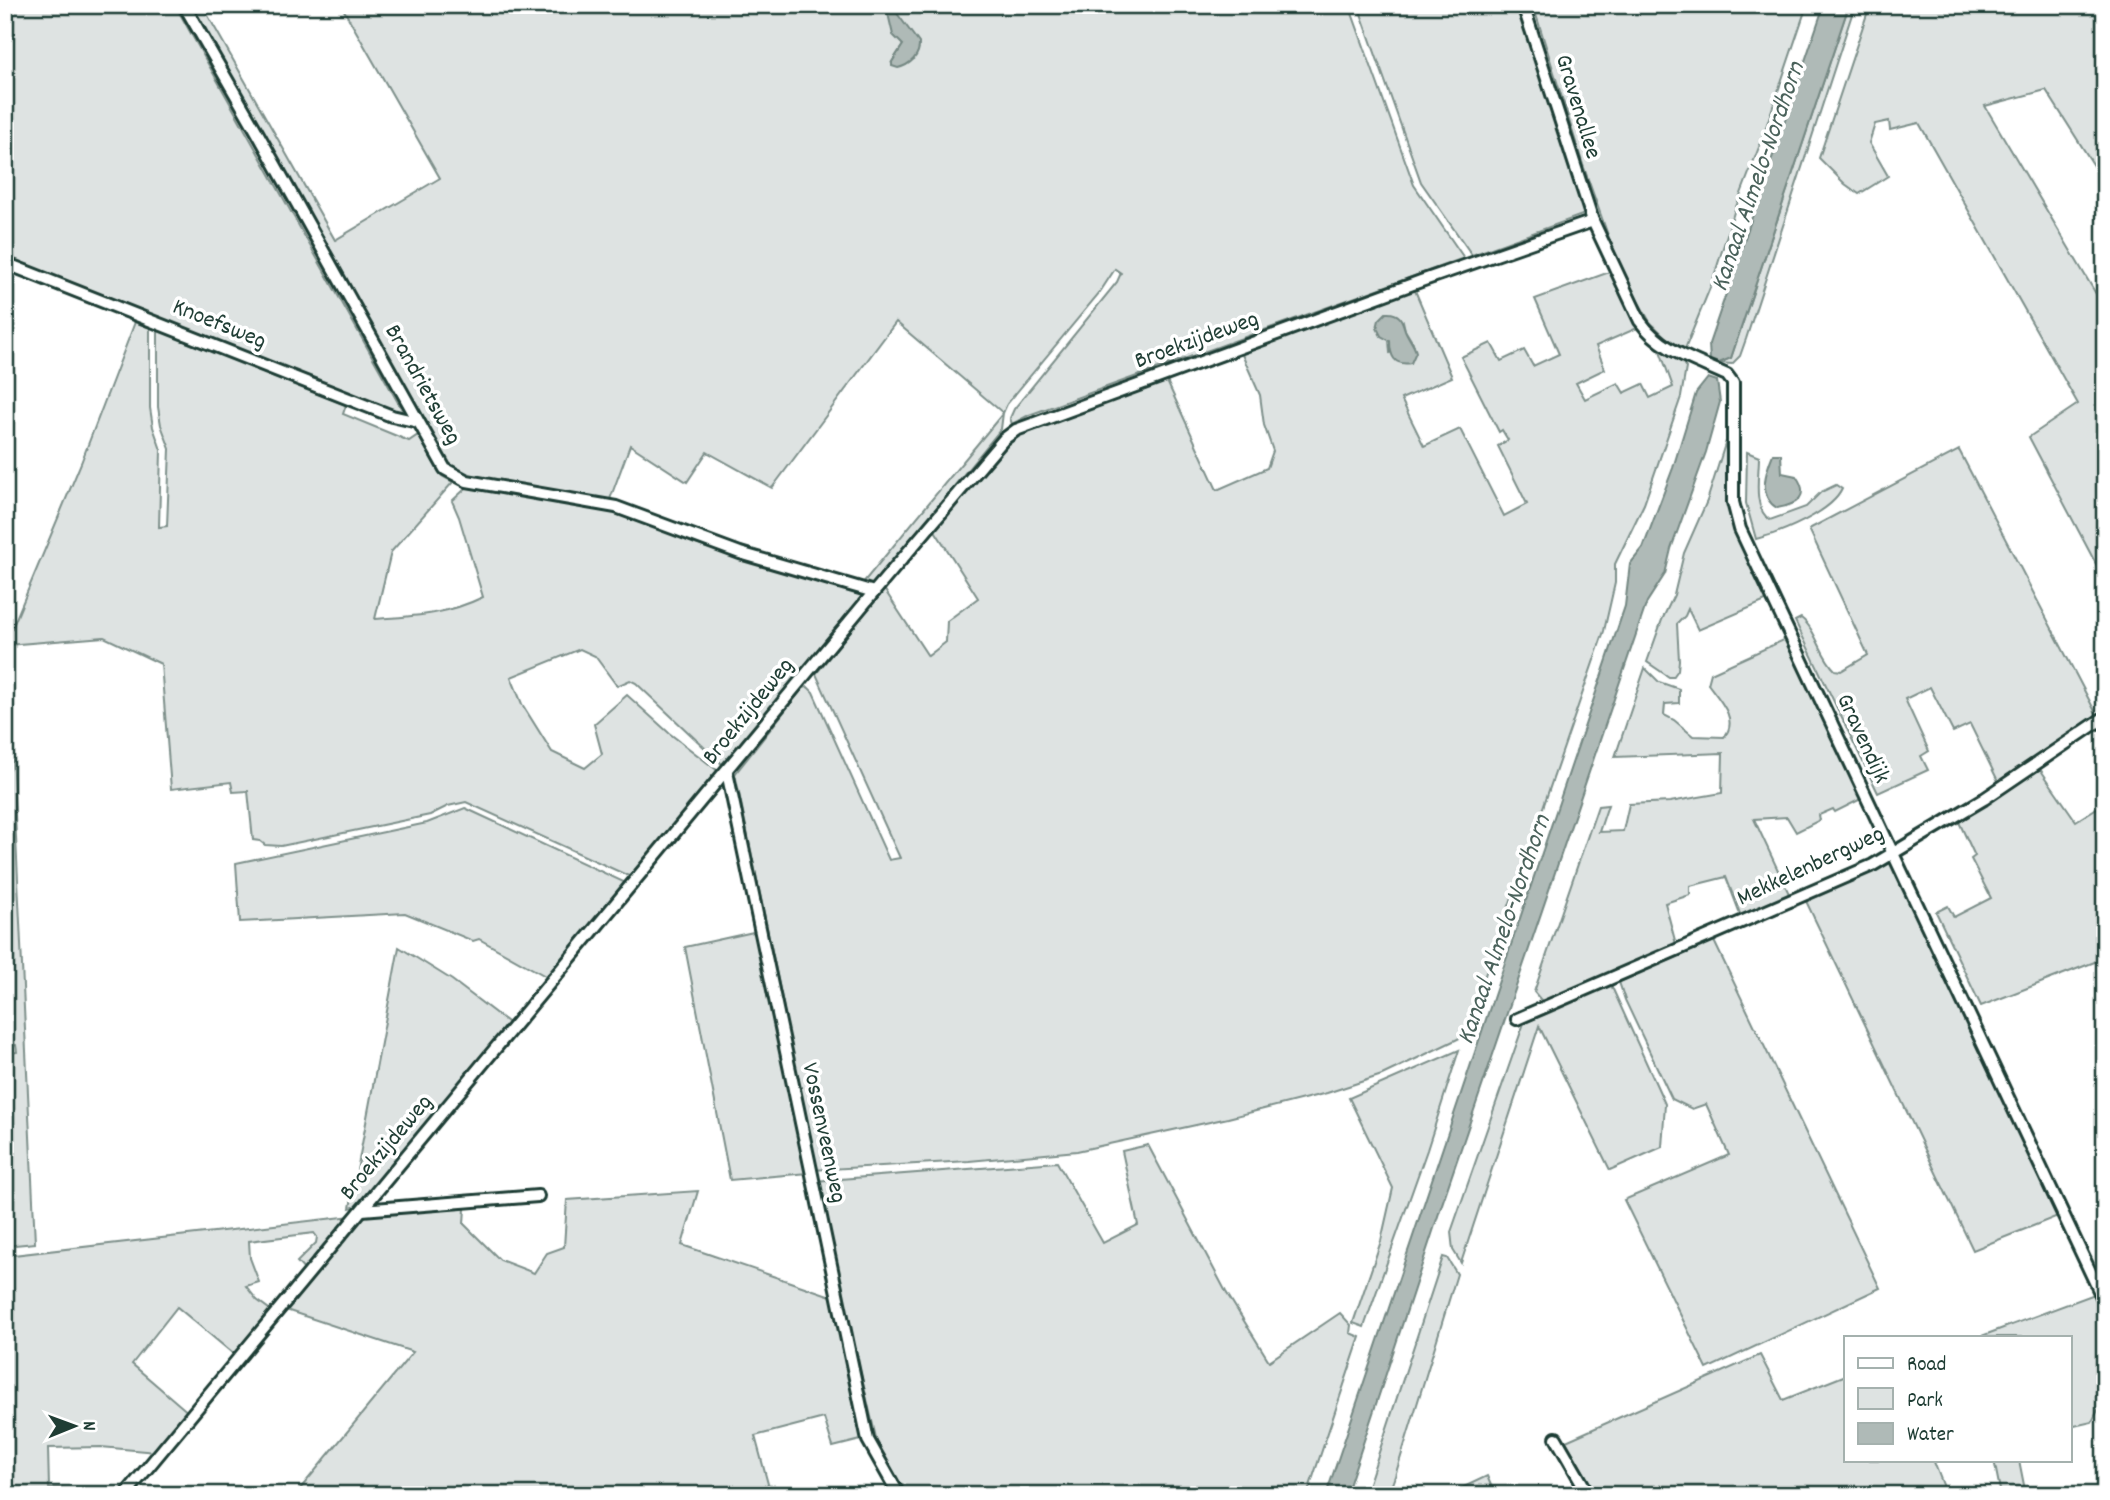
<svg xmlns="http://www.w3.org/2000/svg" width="2110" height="1500" viewBox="0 0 2110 1500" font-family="Dekko,sans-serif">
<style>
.green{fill:#dee3e2;stroke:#7e908b;stroke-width:2;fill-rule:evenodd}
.water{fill:#afbab7;stroke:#758883;stroke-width:2}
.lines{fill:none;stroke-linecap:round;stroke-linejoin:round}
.street-casing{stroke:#1f3d34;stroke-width:16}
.street{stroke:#fff;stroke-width:10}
.labels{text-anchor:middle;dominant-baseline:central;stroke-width:7;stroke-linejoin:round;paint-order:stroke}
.street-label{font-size:24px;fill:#1f3d34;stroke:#fff}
.water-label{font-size:26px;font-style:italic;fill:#4a625b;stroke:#fff}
</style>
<rect width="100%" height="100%" fill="#fff"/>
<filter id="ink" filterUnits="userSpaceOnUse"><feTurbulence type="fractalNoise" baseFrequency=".0143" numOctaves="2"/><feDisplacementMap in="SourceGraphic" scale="14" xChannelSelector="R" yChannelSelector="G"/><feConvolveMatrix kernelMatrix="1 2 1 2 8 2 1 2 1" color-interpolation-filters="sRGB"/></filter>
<g filter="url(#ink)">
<g class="green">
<path d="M5,5H175L405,415L5,259Z"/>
<path d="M196,5H202L335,240L440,178L341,5H886L885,8L903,45L892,62L914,59L893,9L889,5H1349L1414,185L1464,258L1029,415L1012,424L1010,418L1014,409L1117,282L1121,273L1115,269L1100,292L1007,404L1003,413L1001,429L878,579L871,585L862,584L1003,413L896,322L772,488L707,452L687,482L630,445L609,502L484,481L448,469L191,8Z"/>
<path d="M1358,5H1517L1585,214L1472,255L1421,182Z"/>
<path d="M1533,5H1807L1761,142L1734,212L1712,283L1683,354L1650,322L1629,285L1609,238L1583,165Z"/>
<path d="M1849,5H1855L1746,339L1740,356L1732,364L1719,363L1731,358Z"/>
<path d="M1870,5H2105V183L2046,90L1985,106L2105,309V581L2029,437L2078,404L1919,123L1890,130L1889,121L1875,124L1869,143L1888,176L1859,194L1845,184L1819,158Z"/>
<path d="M1615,270L1642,326L1596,346L1605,369L1576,383L1585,399L1618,383L1624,393L1643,384L1650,398L1673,387L1659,348L1683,363L1686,368L1681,397L1644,504L1615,564V583L1604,631L1464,1036L1382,1075L1327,1093L1228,1118L1077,1151L969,1161L812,1170L783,1004L735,774L803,688L808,687L813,692L889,860L900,858L816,674L884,589L928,656L946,642L947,621L978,598L934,529L1001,446L1034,424L1165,377L1217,490L1267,468L1273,451L1264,425L1260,395L1240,350L1414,288L1452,377L1401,399L1424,446L1460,429L1504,516L1527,504L1498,446L1508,440L1502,430L1499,432L1461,357L1491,343L1501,361L1524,350L1533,366L1559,354L1535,299ZM1403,321L1405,330L1414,345L1390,353L1389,340Z"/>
<path d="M135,322L150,328V408L153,427L161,450L159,527L167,526L170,449L161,425L158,407V330L346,405L343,414L409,441L418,435L442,476L453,482L391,552L375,619C415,616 446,615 483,597L459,517L452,501L465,489L463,486L606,510L629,516L695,544L830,586L856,590L863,598L726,764L723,765L636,683L630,680L617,686L595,656L580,649L511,677L522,704L552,752L585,768L602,754L594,724L627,695L669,733L718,771L721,775L633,878L466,802L448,806L430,815L281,846L265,845L260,841L253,840L248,791L233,792L231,782L171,789L161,664L104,637L7,645L35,1243L5,1246V1054L17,1052L16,1045L5,1046V874H8V866H5V645L81,463Z"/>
<path d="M1732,422L1733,517L1768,600L1698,630L1688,609L1685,616L1677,624L1679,660L1678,670L1673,677H1669L1647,662L1662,620L1674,595L1684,553L1707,501Z"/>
<path d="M1959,450L2098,717L1999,783L1970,724L1953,732L1930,687L1905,699L1929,751L1921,756L1928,770L1878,793L1795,621L1801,618C1817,630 1820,656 1835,670L1841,671L1868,655L1809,529Z"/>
<path d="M1747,452L1759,457C1759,476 1752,508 1770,520L1806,507L1821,492L1836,485L1842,489C1832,512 1781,533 1756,539L1746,503Z"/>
<path d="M1786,639L1863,798L1835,812L1833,809L1819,815L1820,820L1796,832L1787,817L1754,819L1791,898L1742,919L1726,877L1690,886V895L1665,903L1677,948L1545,1005L1534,992L1598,806L1608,805L1599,832L1623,831L1629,804L1670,802L1722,793L1723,753L1615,757L1645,668L1659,682L1679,689V703L1665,704L1664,715L1674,720L1693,736L1724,737C1740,720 1718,698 1708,684L1711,673Z"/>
<path d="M2040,769L2076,821L2105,803V958L1981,1006L1936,912L1948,906L1954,917L1991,898L1971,859L1975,856L1959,822Z"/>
<path d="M465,808L628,884L549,978L479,939L473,941L405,913L240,922L236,863L427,823Z"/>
<path d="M1891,859L2063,1214L1973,1250L1805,899Z"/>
<path d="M758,931L808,1173L730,1180L685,947Z"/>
<path d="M1714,941L1880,1288L1707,1369L1624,1200L1729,1155L1706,1104L1692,1109L1672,1099L1625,1000L1619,982Z"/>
<path d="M399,947L452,980L511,1025L362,1205L350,1208Z"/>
<path d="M1611,985L1665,1104L1662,1147L1610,1170L1539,1026L1461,1263L1453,1250L1451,1232L1524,1023Z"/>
<path d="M1459,1050L1427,1150L1364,1327L1353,1323L1381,1241L1393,1188L1349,1098Z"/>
<path d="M1148,1145L1226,1292L1269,1361L1340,1313L1351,1325L1350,1333L1360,1337L1307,1495H906L877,1442L815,1181L1057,1162L1103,1243L1138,1225L1122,1151Z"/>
<path d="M698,1191L682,1245L834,1297L865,1439L833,1447L824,1418L755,1436L771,1495H295L413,1352L286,1310L364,1216L465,1208L464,1224L500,1260L534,1273L547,1253L564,1247L567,1200Z"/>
<path d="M352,1216L306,1272L297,1262L316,1243L317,1237L314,1233L249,1241L250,1258L259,1282L246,1286L257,1300L273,1312L237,1357L177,1307L132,1364L189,1413L156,1452L101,1447L48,1448L49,1488H64L73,1495H5V1256Z"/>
<path d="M1443,1257L1447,1258L1457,1274L1395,1476L1388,1495H1365Z"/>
<path d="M2100,1292L2105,1302V1409L2098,1410L2092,1422L2070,1427V1337H1979Z"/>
<path d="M1760,1355L1783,1400L1846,1375V1460H1941L1934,1462L1947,1495H1597L1566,1441Z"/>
<path d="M1994,1460H2019L2026,1495H2001Z"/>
<path d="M1487,1476L1495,1495H1447Z"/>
</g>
<g class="water">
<path d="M886,5L893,8L919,43C920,56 910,65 898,68L892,66V62L903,45L893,35Z"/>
<path d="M1824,5H1849L1731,358L1719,363L1710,360L1709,344Z"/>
<path d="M1386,313C1400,312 1402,320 1405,330C1408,338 1414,344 1416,352L1411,363C1394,366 1390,356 1390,341L1381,336L1377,328L1379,320Z"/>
<path d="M1708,378L1717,381L1720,402L1706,452L1671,549L1665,574L1647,602L1440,1210L1346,1495H1326L1625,606L1630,564L1643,548L1673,468L1696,393Z"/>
<path d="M1773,454H1781L1782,473L1796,476C1811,497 1796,505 1777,508C1757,496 1766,471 1773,454Z"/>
</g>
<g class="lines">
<defs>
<g id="street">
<path d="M184,5L257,132L445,469L467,481L616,507L740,553L874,592"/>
<path d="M1523,5L1593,221L1640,321C1661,351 1695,360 1727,375L1733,383V502L1740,529L2105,1303"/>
<path d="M5,263L392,416L418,422"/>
<path d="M727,772L868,1440L899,1495"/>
<path d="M1517,1019L1873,865L1984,799L2105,717"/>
<path d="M362,1210L538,1196"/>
<path d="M1556,1438L1589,1495"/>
<path d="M125,1495L874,592L1004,439L1016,430L1421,281L1593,221"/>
</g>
</defs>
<use href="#street" class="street-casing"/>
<use href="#street" class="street"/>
</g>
</g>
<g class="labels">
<g class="street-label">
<text transform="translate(1577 107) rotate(73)">Gravenallee</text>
<text transform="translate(219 325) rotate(22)">Knoefsweg</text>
<text transform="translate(1197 341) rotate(-20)">Broekzijdeweg</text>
<text transform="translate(422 385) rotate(61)">Brandrietsweg</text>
<text transform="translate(749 712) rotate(-51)">Broekzijdeweg</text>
<text transform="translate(1862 739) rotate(65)">Gravendijk</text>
<text transform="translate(1811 867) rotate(-25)">Mekkelenbergweg</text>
<text transform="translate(823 1133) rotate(78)">Vossenveenweg</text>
<text transform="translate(387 1148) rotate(-50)">Broekzijdeweg</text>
</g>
<g class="water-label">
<text transform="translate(1759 177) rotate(-71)">Kanaal Almelo-Nordhorn</text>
<text transform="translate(1505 930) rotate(-71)">Kanaal Almelo-Nordhorn</text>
</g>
</g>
<rect width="2110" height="1500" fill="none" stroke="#fff" stroke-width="28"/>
<rect x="14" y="14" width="2082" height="1472" fill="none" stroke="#1f3d34" stroke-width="2.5" filter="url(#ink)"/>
<rect x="1844" y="1336" width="228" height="126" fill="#ffffff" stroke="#a5b1ae" stroke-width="2"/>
<rect x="1858" y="1358" width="35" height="10" fill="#ffffff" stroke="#a5b1ae" stroke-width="2"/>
<text x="1907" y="1370" font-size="21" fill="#1f3d34">Road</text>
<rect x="1858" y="1388" width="35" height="21" fill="#dee3e2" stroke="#a5b1ae" stroke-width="2"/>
<text x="1907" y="1406" font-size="21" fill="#1f3d34">Park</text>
<rect x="1858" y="1423" width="35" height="21" fill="#afbab7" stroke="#a5b1ae" stroke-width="2"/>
<text x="1907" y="1440" font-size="21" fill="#1f3d34">Water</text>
<g transform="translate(74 1426) rotate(89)" stroke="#ffffff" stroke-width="5" paint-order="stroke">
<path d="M0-5L12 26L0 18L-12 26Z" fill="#1f3d34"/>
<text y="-10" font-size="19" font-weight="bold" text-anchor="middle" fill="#1f3d34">N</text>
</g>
</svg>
